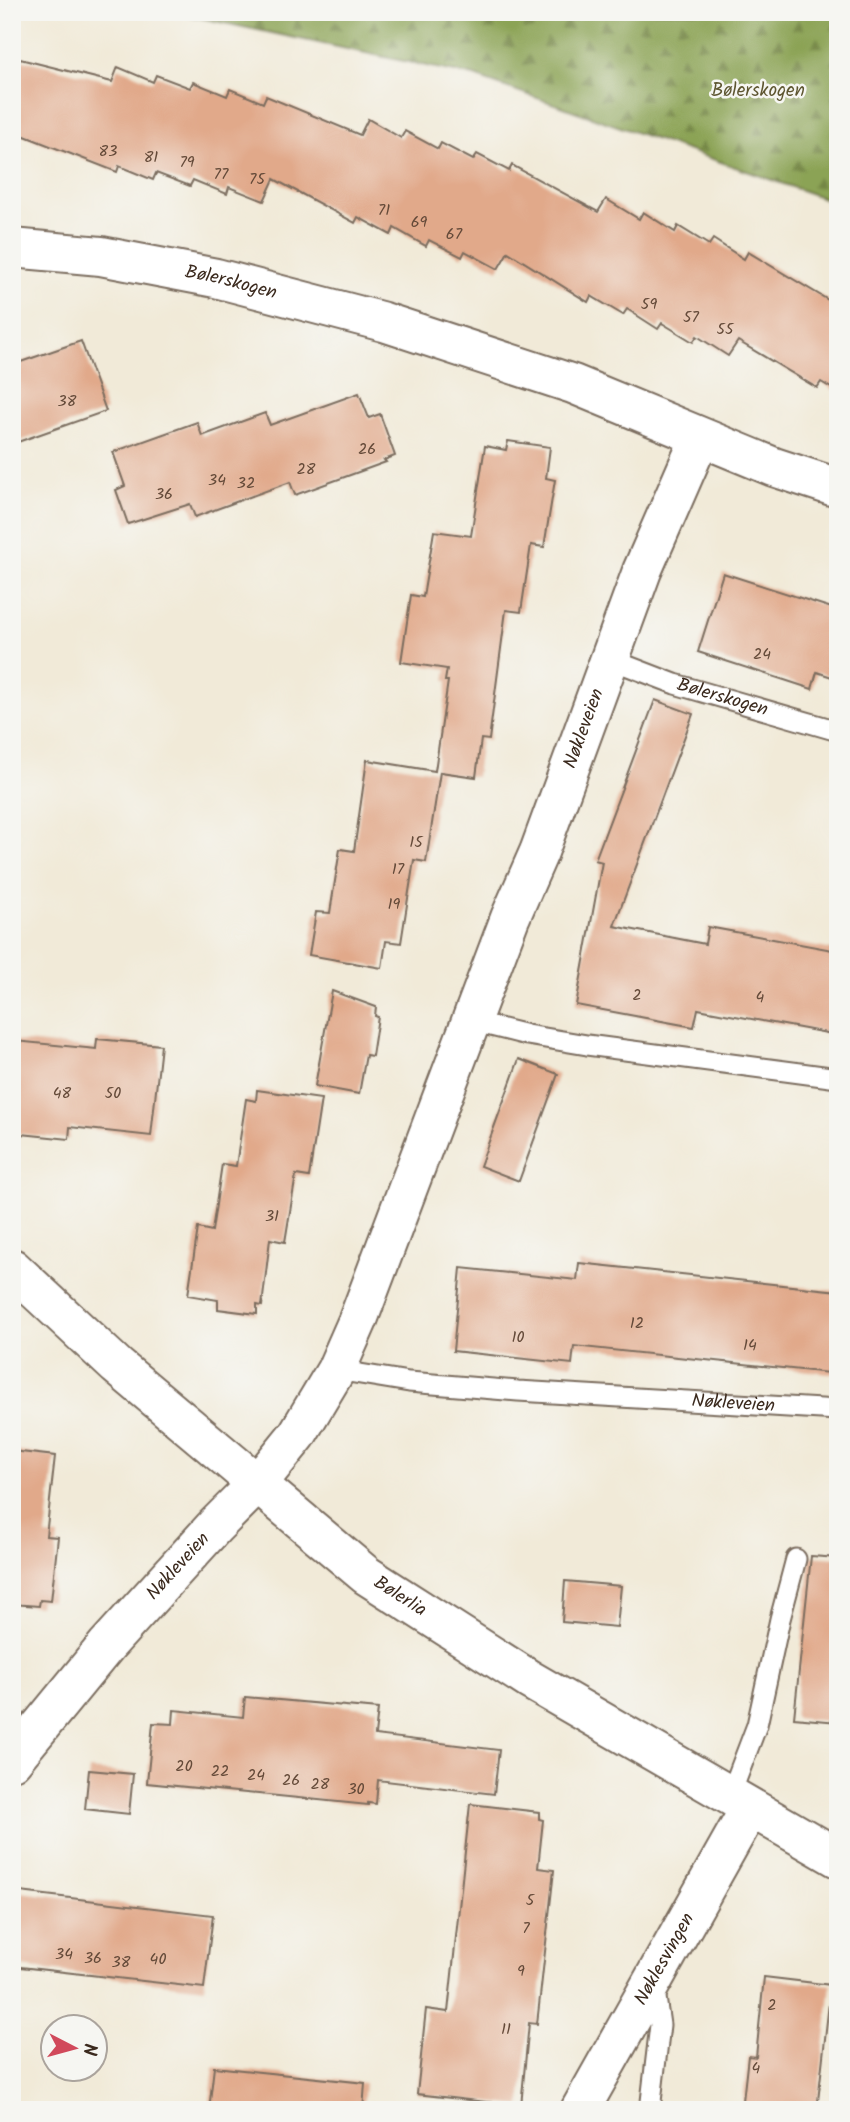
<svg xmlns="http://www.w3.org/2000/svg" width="850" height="2122" viewBox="0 0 850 2122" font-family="Kalam,sans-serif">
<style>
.forest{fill:url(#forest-firs);stroke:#636639;stroke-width:2}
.building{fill:#e1a98a}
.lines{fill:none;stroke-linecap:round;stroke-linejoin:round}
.service-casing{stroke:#7b6d5f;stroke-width:23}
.minor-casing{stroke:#7b6d5f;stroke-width:42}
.tertiary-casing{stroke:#7b6d5f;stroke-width:42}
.service{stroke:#fff;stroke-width:19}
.minor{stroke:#fff;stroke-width:38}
.tertiary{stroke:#fff;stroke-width:38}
.labels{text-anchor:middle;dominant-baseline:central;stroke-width:5;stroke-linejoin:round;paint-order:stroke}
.number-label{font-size:16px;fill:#644a39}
.park-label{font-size:19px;fill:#5e5631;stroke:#f6f6f2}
.street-label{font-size:19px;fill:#3b2a1e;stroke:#f6f6f2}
</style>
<defs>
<pattern id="forest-firs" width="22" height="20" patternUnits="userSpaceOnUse" patternTransform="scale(1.75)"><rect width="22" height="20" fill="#8ba354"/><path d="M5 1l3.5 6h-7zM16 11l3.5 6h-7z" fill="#738545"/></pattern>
</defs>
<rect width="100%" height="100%" fill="#f6f6f2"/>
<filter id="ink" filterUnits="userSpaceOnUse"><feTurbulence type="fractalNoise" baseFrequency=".0143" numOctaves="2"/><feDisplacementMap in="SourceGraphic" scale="14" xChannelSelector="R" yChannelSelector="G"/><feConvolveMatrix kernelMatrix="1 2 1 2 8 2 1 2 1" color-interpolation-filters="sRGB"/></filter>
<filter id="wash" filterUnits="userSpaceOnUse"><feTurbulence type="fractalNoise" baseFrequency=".00686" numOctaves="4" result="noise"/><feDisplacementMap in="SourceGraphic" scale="28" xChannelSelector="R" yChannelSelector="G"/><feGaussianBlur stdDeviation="1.57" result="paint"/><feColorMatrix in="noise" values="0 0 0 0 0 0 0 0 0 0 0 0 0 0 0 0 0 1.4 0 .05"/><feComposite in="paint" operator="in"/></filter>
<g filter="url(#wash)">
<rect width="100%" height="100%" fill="#f1ead8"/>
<path class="forest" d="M172,12H838V203L474,76Z"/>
<g id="blocks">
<g class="building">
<path d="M12,57L112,82L118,67L153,82L156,75L190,88L193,82L227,96L230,89L263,103L266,96L360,135L368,119L401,138L405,131L438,149L441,143L473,160L477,154L509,171L512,165L598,212L606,199L639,219L643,212L675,232L678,226L709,245L713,239L744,259L748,252L838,306V392L821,382L817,388L738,341L728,356L697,336L693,342L662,323L658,329L627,309L623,315L591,296L588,302L508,252L498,269L465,251L462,257L429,240L426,246L394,228L391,235L358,217L355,223L274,179L264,201L229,187L227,194L193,180L190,186L156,173L153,180L119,166L117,172L12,131Z"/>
<path d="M81,341L106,411L12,444V365Z"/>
<path d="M359,393L369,418L380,414L395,456L384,460L386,462L295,495L290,482L195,517L190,504L128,524L116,490L125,486L113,452L197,422L202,436L265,413L270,425Z"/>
<path d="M508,441L550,447L546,478L555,480L544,547L531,545L521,612L506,610L489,740L481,739L476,777L440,772L426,862L414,860L401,943L386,941L382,968L309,955L316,912L330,913L340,849L354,851L367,760L435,771L448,681H445L447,669L401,662L411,595L423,597L434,531L471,536L485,446L506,450Z"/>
<path d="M723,573L838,610V679L817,672L812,689L698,652Z"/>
<path d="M655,700L693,714L614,926L705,944L708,927L838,951V1035L698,1009L694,1027L576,1005L602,862L595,860Z"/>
<path d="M332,991L376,1007L375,1016L378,1017L372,1056L366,1055L359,1094L315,1086Z"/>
<path d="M97,1039L161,1045L151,1136L70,1127L69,1139L12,1133V1066L15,1041L96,1049Z"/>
<path d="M519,1059L558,1074L519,1181L480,1166Z"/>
<path d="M257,1090L321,1099L309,1177L296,1175L285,1242L270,1239L262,1306L257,1305V1314L218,1309V1300L188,1295L198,1228L212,1231L222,1164L236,1166L246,1099L256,1101Z"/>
<path d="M579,1263L838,1291V1374L574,1346L572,1364L453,1351L461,1268L577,1280Z"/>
<path d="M12,1451L55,1456L46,1536L58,1537L51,1601L40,1600L39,1606L12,1604Z"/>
<path d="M811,1556L838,1558V1722L794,1718Z"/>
<path d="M565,1581L621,1586L617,1627L562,1622Z"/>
<path d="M245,1697L378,1709L375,1735L499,1750L494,1794L378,1780L376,1804L368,1803V1805L147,1783L153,1723L173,1724L174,1710L243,1717Z"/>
<path d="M89,1770L133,1774L129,1814L85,1809Z"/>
<path d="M470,1804L539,1812V1819L543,1820L538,1868L554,1870L537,2024L529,2023L521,2106L417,2094L426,2009L448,2012Z"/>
<path d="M12,1891L213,1915L204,1988L12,1966Z"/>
<path d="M764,1977L831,1985L817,2110H742L748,2056L756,2057Z"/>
<path d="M214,2067L365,2083L363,2110H209Z"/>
</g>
</g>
</g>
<g filter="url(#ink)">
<use href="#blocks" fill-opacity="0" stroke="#7b6d5f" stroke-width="2"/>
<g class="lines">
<defs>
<g id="service">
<path id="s1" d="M610,659L675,684L838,731"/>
<path d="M471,1021L527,1035L587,1045L838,1078"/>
<path id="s2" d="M336,1370L409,1382L518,1391L838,1410"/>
<path d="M730,1796L757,1725L780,1619L796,1559"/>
<path d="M650,2110L660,2025L654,1984"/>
</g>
<g id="minor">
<path id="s3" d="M12,248L101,256L216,278L384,322L573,384L774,467L838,488"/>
<path id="s4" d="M12,1761L107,1645L215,1526L258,1483L297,1435L336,1370L358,1320L510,918L539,852L642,571L700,438"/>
<path id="s5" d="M580,2110L750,1808"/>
</g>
<g id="tertiary">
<path id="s6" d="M12,1268L117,1366L366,1575L530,1680L838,1858"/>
</g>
</defs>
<use href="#service" class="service-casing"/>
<use href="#minor" class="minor-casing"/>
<use href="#tertiary" class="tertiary-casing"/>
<use href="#service" class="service"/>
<use href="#minor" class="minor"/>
<use href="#tertiary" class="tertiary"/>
</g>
</g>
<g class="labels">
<g class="number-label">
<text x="108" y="151">83</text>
<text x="151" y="157">81</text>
<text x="187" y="162">79</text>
<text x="221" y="174">77</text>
<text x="257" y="179">75</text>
<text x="384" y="210">71</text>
<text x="419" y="222">69</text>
<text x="454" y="234">67</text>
<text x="649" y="304">59</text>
<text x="691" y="317">57</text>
<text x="725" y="329">55</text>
<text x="67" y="401">38</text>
<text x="367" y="449">26</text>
<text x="306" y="469">28</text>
<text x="217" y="480">34</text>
<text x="246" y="483">32</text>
<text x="164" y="494">36</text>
<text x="762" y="654">24</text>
<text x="416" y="842">15</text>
<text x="398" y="869">17</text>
<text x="394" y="904">19</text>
<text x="637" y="995">2</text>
<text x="760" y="997">4</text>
<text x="62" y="1093">48</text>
<text x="113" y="1093">50</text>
<text x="272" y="1216">31</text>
<text x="637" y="1323">12</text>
<text x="518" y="1337">10</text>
<text x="750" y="1345">14</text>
<text x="184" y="1766">20</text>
<text x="220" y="1771">22</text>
<text x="256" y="1775">24</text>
<text x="291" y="1780">26</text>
<text x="320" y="1784">28</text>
<text x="356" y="1789">30</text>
<text x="530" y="1900">5</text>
<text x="526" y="1928">7</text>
<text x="64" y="1954">34</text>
<text x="93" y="1958">36</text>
<text x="158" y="1959">40</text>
<text x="121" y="1962">38</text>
<text x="521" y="1971">9</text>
<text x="772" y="2005">2</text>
<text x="506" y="2029">11</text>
<text x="756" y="2068">4</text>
</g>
<g class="park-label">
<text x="758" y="91">Bølerskogen</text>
</g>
<g class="street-label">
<text stroke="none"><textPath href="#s3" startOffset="222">Bølerskogen</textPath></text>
<text stroke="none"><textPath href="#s1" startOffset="119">Bølerskogen</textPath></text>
<text stroke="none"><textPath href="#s4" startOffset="1197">Nøkleveien</textPath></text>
<text stroke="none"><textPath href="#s2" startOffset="399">Nøkleveien</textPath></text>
<text stroke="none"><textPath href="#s4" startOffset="256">Nøkleveien</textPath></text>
<text stroke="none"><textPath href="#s6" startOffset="509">Bølerlia</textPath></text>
<text stroke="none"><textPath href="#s5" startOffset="173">Nøklesvingen</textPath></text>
</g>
</g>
<rect width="850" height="2122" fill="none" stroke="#f6f6f2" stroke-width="42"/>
<g transform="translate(74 2048) rotate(96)"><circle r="33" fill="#f6f6f2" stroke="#aba49d" stroke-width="2"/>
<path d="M0-5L12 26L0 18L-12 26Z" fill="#d1495b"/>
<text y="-10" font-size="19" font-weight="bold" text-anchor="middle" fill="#3b2a1e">N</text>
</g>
</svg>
